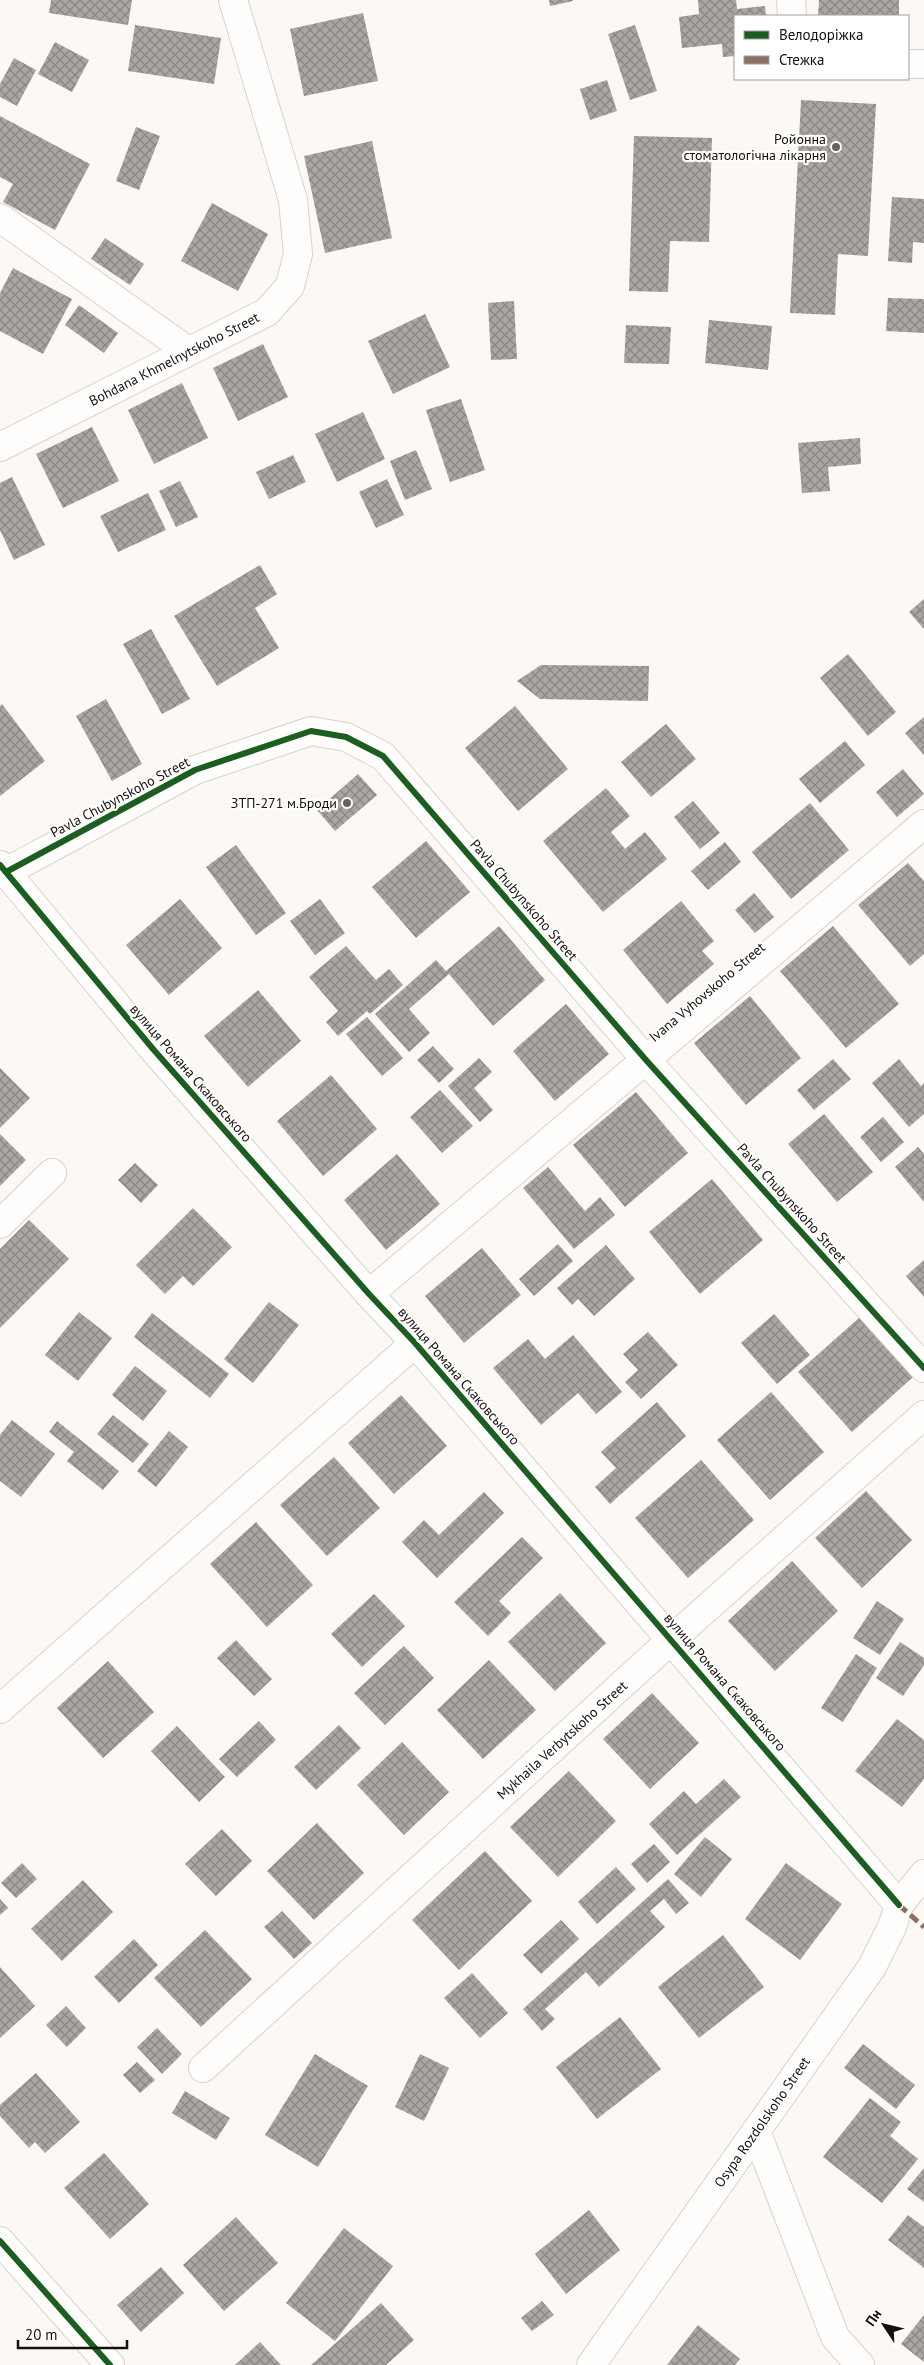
<svg xmlns="http://www.w3.org/2000/svg" width="924" height="2365" viewBox="0 0 924 2365" font-family="'PT Sans',sans-serif">
<style>
.building{fill:url(#building-cross-hatch)}
.lines{fill:none;stroke-linecap:round;stroke-linejoin:round}
.minor-casing{stroke:#d8d2ce;stroke-width:30}
.major-casing{stroke:#d8d2ce;stroke-width:30}
.minor{stroke:#fffefd;stroke-width:28}
.major{stroke:#fffefd;stroke-width:28}
.quiet{stroke:#8d6e63;stroke-width:5;stroke-dasharray:10 5;stroke-linecap:butt}
.cycleway-casing{stroke:#fff;stroke-width:9}
.cycleway{stroke:#1b5e20;stroke-width:6}
.poi-dot{fill:#66615d;stroke:#fff;stroke-width:2}
.labels{text-anchor:middle;dominant-baseline:central;stroke-width:4.5;stroke-linejoin:round;paint-order:stroke}
.poi-label{font-size:14px;fill:#16100b;stroke:#fff;text-anchor:end}
.street-label{font-size:14px;fill:#16100b;stroke:#fff}
</style>
<defs>
<pattern id="building-cross-hatch" width="8" height="8" patternUnits="userSpaceOnUse" patternTransform="scale(1.25)"><rect width="8" height="8" fill="#aba6a2"/><path d="M0 0l8 8M0 8l8-8" fill="none" stroke="#8a8682"/></pattern>
</defs>
<rect width="100%" height="100%" fill="#fcf8f4"/>
<g class="building">
<path d="M51,0H132L128,25L49,13Z"/>
<path d="M549,0H573V1L550,6Z"/>
<path d="M698,0H736L737,9L765,6L766,16H735V56L723,57L722,44L682,48L679,17L699,14Z"/>
<path d="M819,0H899V16H818Z"/>
<path d="M363,13L378,81L304,96L290,29Z"/>
<path d="M135,25L221,38L214,84L128,71Z"/>
<path d="M635,25L657,91L630,100L608,34Z"/>
<path d="M55,42L89,60L72,92L38,74Z"/>
<path d="M14,58L36,70L17,106L0,97V84Z"/>
<path d="M607,80L617,111L590,120L580,89Z"/>
<path d="M801,100L876,104L868,256L838,254L835,315L790,313Z"/>
<path d="M0,116L90,164L55,230L3,202L13,184L0,177Z"/>
<path d="M136,127L160,136L139,190L116,181Z"/>
<path d="M634,136L712,138L709,242L670,241L668,292L629,291Z"/>
<path d="M372,141L392,238L325,253L304,156Z"/>
<path d="M892,197L924,199V243L913,242L912,263L888,261Z"/>
<path d="M212,203L268,234L238,291L181,261Z"/>
<path d="M105,238L144,264L130,285L91,259Z"/>
<path d="M13,268L72,299L43,354L0,331V293Z"/>
<path d="M888,298L924,299V333L886,331Z"/>
<path d="M514,301L517,359L491,360L488,303Z"/>
<path d="M79,305L118,333L104,353L65,325Z"/>
<path d="M425,314L450,367L393,394L368,341Z"/>
<path d="M709,320L772,326L768,370L705,363Z"/>
<path d="M626,325L671,327L669,364L624,363Z"/>
<path d="M263,344L288,397L238,421L213,368Z"/>
<path d="M182,383L208,438L154,464L128,410Z"/>
<path d="M461,399L485,470L450,482L426,410Z"/>
<path d="M363,412L385,459L337,482L315,434Z"/>
<path d="M92,427L119,481L63,508L36,454Z"/>
<path d="M860,438L861,464L828,467L830,491L802,493L798,443Z"/>
<path d="M416,450L432,489L405,500L390,461Z"/>
<path d="M293,455L306,482L269,499L256,472Z"/>
<path d="M12,477L45,545L14,560L0,530V483Z"/>
<path d="M387,479L404,515L376,528L359,492Z"/>
<path d="M180,481L198,517L176,527L159,491Z"/>
<path d="M148,493L166,530L118,552L100,516Z"/>
<path d="M260,565L277,594L255,608L279,648L217,686L174,616Z"/>
<path d="M924,599V629L909,612Z"/>
<path d="M151,629L190,699L162,714L123,644Z"/>
<path d="M848,654L896,712L868,736L820,678Z"/>
<path d="M541,665L649,666L648,701L540,699L517,681Z"/>
<path d="M106,699L142,764L112,781L76,716Z"/>
<path d="M2,704L45,761L0,796V706Z"/>
<path d="M515,706L568,769L518,811L465,748Z"/>
<path d="M924,717V755L905,733Z"/>
<path d="M666,724L696,759L651,797L621,762Z"/>
<path d="M845,741L865,765L820,803L799,779Z"/>
<path d="M903,769L924,794L897,817L876,792Z"/>
<path d="M358,774L377,795L335,831L317,810Z"/>
<path d="M606,788L630,816L611,832L625,849L645,832L667,859L603,912L543,841Z"/>
<path d="M693,801L720,833L700,849L674,817Z"/>
<path d="M810,803L849,850L791,899L752,852Z"/>
<path d="M426,841L470,892L416,938L372,887Z"/>
<path d="M725,842L741,862L708,890L691,871Z"/>
<path d="M236,845L286,913L256,935L206,867Z"/>
<path d="M908,863L924,881V954L910,966L858,905Z"/>
<path d="M754,893L774,917L755,933L735,910Z"/>
<path d="M180,899L222,948L169,995L126,945Z"/>
<path d="M320,899L345,933L315,955L290,921Z"/>
<path d="M681,901L714,941L702,951L714,964L667,1004L623,950Z"/>
<path d="M499,926L545,980L493,1026L449,974L409,1009L430,1033L409,1052L375,1014L436,960L446,971Z"/>
<path d="M833,926L899,1004L846,1048L780,971Z"/>
<path d="M346,946L376,980L389,969L403,985L370,1014L367,1011L338,1036L326,1022L338,1011L309,977Z"/>
<path d="M258,990L301,1041L248,1087L204,1036Z"/>
<path d="M750,996L801,1058L746,1105L694,1043Z"/>
<path d="M566,1004L609,1054L555,1101L513,1051Z"/>
<path d="M367,1017L403,1058L382,1076L346,1034Z"/>
<path d="M433,1046L454,1069L439,1083L417,1060Z"/>
<path d="M479,1058L492,1072L474,1088L493,1110L480,1122L448,1086Z"/>
<path d="M833,1059L851,1079L814,1110L797,1090Z"/>
<path d="M899,1059L921,1086L924,1083V1114L909,1127L872,1083Z"/>
<path d="M0,1068L30,1098L0,1128Z"/>
<path d="M331,1075L377,1129L323,1176L277,1121Z"/>
<path d="M440,1090L473,1126L442,1153L410,1117Z"/>
<path d="M636,1092L688,1153L625,1207L573,1145Z"/>
<path d="M824,1114L873,1172L837,1202L788,1144Z"/>
<path d="M883,1117L904,1142L881,1162L860,1137Z"/>
<path d="M0,1134L26,1160L0,1186Z"/>
<path d="M918,1147L924,1154V1202L895,1167Z"/>
<path d="M397,1154L440,1204L386,1250L344,1200Z"/>
<path d="M135,1163L158,1185L141,1203L118,1180Z"/>
<path d="M548,1167L585,1211L600,1197L615,1215L574,1249L523,1188Z"/>
<path d="M712,1179L763,1240L700,1294L649,1232Z"/>
<path d="M193,1208L232,1247L193,1286L183,1276L165,1294L136,1265Z"/>
<path d="M29,1220L69,1259L0,1328V1249Z"/>
<path d="M558,1244L573,1261L534,1296L519,1279Z"/>
<path d="M606,1245L635,1279L594,1316L578,1299L572,1305L557,1288Z"/>
<path d="M482,1248L521,1295L464,1343L425,1296Z"/>
<path d="M924,1260V1297L906,1276Z"/>
<path d="M269,1302L299,1325L253,1383L224,1359Z"/>
<path d="M79,1312L112,1338L78,1381L45,1355Z"/>
<path d="M152,1313L229,1374L210,1398L134,1337Z"/>
<path d="M774,1314L810,1355L777,1384L741,1343Z"/>
<path d="M860,1317L913,1377L852,1432L798,1372Z"/>
<path d="M648,1332L678,1365L641,1399L625,1382L638,1370L623,1354Z"/>
<path d="M573,1335L622,1392L596,1414L578,1393L541,1425L493,1368L528,1339L545,1359Z"/>
<path d="M135,1366L167,1391L143,1421L112,1395Z"/>
<path d="M771,1392L824,1452L770,1500L717,1440Z"/>
<path d="M401,1395L447,1446L394,1494L348,1443Z"/>
<path d="M657,1402L686,1436L610,1504L595,1487L616,1468L601,1452Z"/>
<path d="M113,1415L149,1444L133,1463L97,1434Z"/>
<path d="M12,1420L55,1454L21,1497L0,1481V1435Z"/>
<path d="M57,1421L119,1471L103,1490L67,1461L74,1452L49,1432Z"/>
<path d="M169,1431L188,1447L156,1487L137,1471Z"/>
<path d="M334,1457L380,1508L327,1556L280,1505Z"/>
<path d="M701,1460L754,1520L688,1578L635,1518Z"/>
<path d="M866,1491L912,1540L862,1588L815,1538Z"/>
<path d="M484,1492L504,1513L437,1578L402,1542L424,1520L439,1535Z"/>
<path d="M256,1522L313,1585L267,1627L210,1564Z"/>
<path d="M522,1537L543,1558L499,1601L511,1613L488,1636L454,1602Z"/>
<path d="M792,1561L838,1611L775,1671L728,1621Z"/>
<path d="M560,1593L606,1643L555,1691L508,1642Z"/>
<path d="M374,1594L405,1626L362,1667L331,1634Z"/>
<path d="M877,1601L904,1619L880,1655L853,1638Z"/>
<path d="M236,1640L272,1679L254,1696L217,1658Z"/>
<path d="M900,1642L924,1658V1665L903,1696L876,1678Z"/>
<path d="M404,1646L434,1678L385,1725L354,1693Z"/>
<path d="M856,1654L877,1668L843,1722L821,1708Z"/>
<path d="M489,1660L536,1710L483,1759L437,1710Z"/>
<path d="M108,1661L154,1712L103,1758L57,1708Z"/>
<path d="M652,1693L699,1743L650,1789L603,1739Z"/>
<path d="M897,1719L924,1740V1779L902,1807L855,1771Z"/>
<path d="M259,1721L276,1740L237,1777L219,1759Z"/>
<path d="M339,1725L361,1748L316,1790L294,1767Z"/>
<path d="M177,1726L225,1777L199,1802L151,1751Z"/>
<path d="M402,1742L449,1792L404,1835L357,1785Z"/>
<path d="M569,1771L616,1821L558,1877L510,1827Z"/>
<path d="M724,1779L741,1797L677,1855L649,1824L684,1791L696,1804Z"/>
<path d="M317,1823L364,1873L314,1920L267,1871Z"/>
<path d="M222,1829L252,1861L216,1896L185,1864Z"/>
<path d="M705,1837L732,1859L701,1897L674,1874Z"/>
<path d="M654,1844L670,1862L647,1883L631,1864Z"/>
<path d="M485,1851L532,1901L459,1970L412,1920Z"/>
<path d="M22,1863L37,1879L16,1898L1,1883Z"/>
<path d="M786,1863L842,1904L800,1960L745,1919Z"/>
<path d="M616,1867L636,1889L597,1924L578,1902Z"/>
<path d="M668,1879L689,1903L676,1914L664,1899L650,1911L665,1927L599,1987L586,1972L545,2009L555,2019L542,2031L523,2009Z"/>
<path d="M83,1880L113,1912L62,1961L31,1929Z"/>
<path d="M0,1899L8,1908L0,1915Z"/>
<path d="M282,1911L312,1943L294,1959L264,1927Z"/>
<path d="M561,1920L579,1939L541,1974L523,1955Z"/>
<path d="M205,1930L252,1979L201,2027L154,1978Z"/>
<path d="M723,1935L764,1987L699,2038L658,1987Z"/>
<path d="M134,1939L158,1965L119,2003L94,1977Z"/>
<path d="M0,1967L35,2006L0,2038Z"/>
<path d="M472,1973L508,2013L480,2038L444,1998Z"/>
<path d="M66,2006L86,2028L67,2047L46,2025Z"/>
<path d="M620,2017L661,2069L597,2119L556,2067Z"/>
<path d="M157,2028L182,2054L162,2074L137,2047Z"/>
<path d="M863,2044L915,2085L896,2109L844,2068Z"/>
<path d="M315,2054L368,2086L318,2167L265,2135Z"/>
<path d="M420,2054L449,2068L424,2121L395,2107Z"/>
<path d="M137,2062L155,2080L140,2093L123,2075Z"/>
<path d="M36,2073L80,2122L45,2153L35,2142L29,2148L0,2116V2105Z"/>
<path d="M185,2091L230,2118L216,2140L172,2113Z"/>
<path d="M870,2098L901,2122L890,2136L918,2159L882,2203L823,2157Z"/>
<path d="M104,2153L149,2204L110,2239L64,2188Z"/>
<path d="M924,2168V2202L907,2189Z"/>
<path d="M589,2210L620,2250L566,2294L535,2254Z"/>
<path d="M908,2215L924,2227V2268L888,2240Z"/>
<path d="M236,2217L278,2263L224,2311L183,2265Z"/>
<path d="M344,2228L393,2266L335,2341L286,2303Z"/>
<path d="M161,2267L184,2293L141,2332L117,2305Z"/>
<path d="M542,2301L554,2315L532,2331L521,2318Z"/>
<path d="M381,2303L414,2340L386,2365H311Z"/>
<path d="M924,2315V2362L901,2344Z"/>
<path d="M698,2325L740,2359L735,2365H667Z"/>
<path d="M260,2342L281,2365H235Z"/>
</g>
<g class="lines">
<defs>
<g id="minor">
<path d="M791,0L792,16"/>
<path d="M908,64H924"/>
<path d="M0,218L188,351"/>
<path d="M0,447L267,312L290,286L298,254L293,200L233,0"/>
<path d="M0,865L153,1049L369,1294L415,1343L899,1905"/>
<path d="M6,872L195,770L311,731L346,737L383,756L646,1060L924,1368"/>
<path d="M0,1224L52,1173"/>
<path d="M369,1294L924,824"/>
<path d="M0,1709L415,1343"/>
<path d="M203,2068L672,1639L924,1415"/>
<path d="M756,2131L835,2337L860,2365"/>
<path d="M591,2365L872,1967L892,1927L899,1905L924,1874"/>
</g>
<path id="major" d="M0,2241L110,2365"/>
</defs>
<use href="#minor" class="minor-casing"/>
<use href="#major" class="major-casing"/>
<use href="#minor" class="minor"/>
<use href="#major" class="major"/>
<path class="quiet" d="M899,1905L924,1927"/>
<defs>
<g id="cycleway">
<path d="M0,865L153,1049L369,1294L415,1343L899,1905"/>
<path d="M6,872L195,770L311,731L346,737L383,756L646,1060L924,1368"/>
<path d="M0,2241L110,2365"/>
</g>
</defs>
<use href="#cycleway" class="cycleway-casing"/>
<use href="#cycleway" class="cycleway"/>
</g>
<g class="poi-dot">
<circle cx="836" cy="147" r="5"/>
<circle cx="347" cy="803" r="5"/>
</g>
<g class="labels">
<g class="poi-label">
<text x="826" y="139">Ройонна<tspan x="826" dy="16">стоматологічна лікарня</tspan></text>
<text x="337" y="803">ЗТП-271 м.Броди</text>
</g>
<g class="street-label">
<text transform="translate(174 359) rotate(-27)">Bohdana Khmelnytskoho Street</text>
<text transform="translate(120 797) rotate(-28)">Pavla Chubynskoho Street</text>
<text transform="translate(524 900) rotate(49)">Pavla Chubynskoho Street</text>
<text transform="translate(707 992) rotate(-40)">Ivana Vyhovskoho Street</text>
<text transform="translate(191 1073) rotate(49)">вулиця Романа Скаковського</text>
<text transform="translate(792 1203) rotate(48)">Pavla Chubynskoho Street</text>
<text transform="translate(459 1376) rotate(49)">вулиця Романа Скаковського</text>
<text transform="translate(725 1682) rotate(49)">вулиця Романа Скаковського</text>
<text transform="translate(562 1740) rotate(-42)">Mykhaila Verbytskoho Street</text>
<text transform="translate(762 2122) rotate(-55)">Osypa Rozdolskoho Street</text>
</g>
</g>
<rect x="734" y="15" width="175" height="65" fill="#ffffff" stroke="#a29f9d"/>
<rect x="744" y="31" width="25" height="8" fill="#1b5e20" stroke="#a29f9d"/>
<text x="779" y="40" font-size="15" fill="#16100b">Велодоріжка</text>
<rect x="744" y="56" width="25" height="8" fill="#8d6e63" stroke="#a29f9d"/>
<text x="779" y="65" font-size="15" fill="#16100b">Стежка</text>
<g transform="translate(884 2325) rotate(305)" stroke="#ffffff" stroke-width="4" paint-order="stroke">
<path d="M0-4L9 19L0 12L-9 19Z" fill="#16100b"/>
<text y="-8" font-size="14" font-weight="bold" text-anchor="middle" fill="#16100b">Пн</text>
</g>
<path d="M18 2340v8h109v-8" fill="none" stroke="#16100b" stroke-width="2.5"/>
<text x="25" y="2340" font-size="15" fill="#16100b" stroke="#ffffff" stroke-width="4" paint-order="stroke">20 m</text>
</svg>
